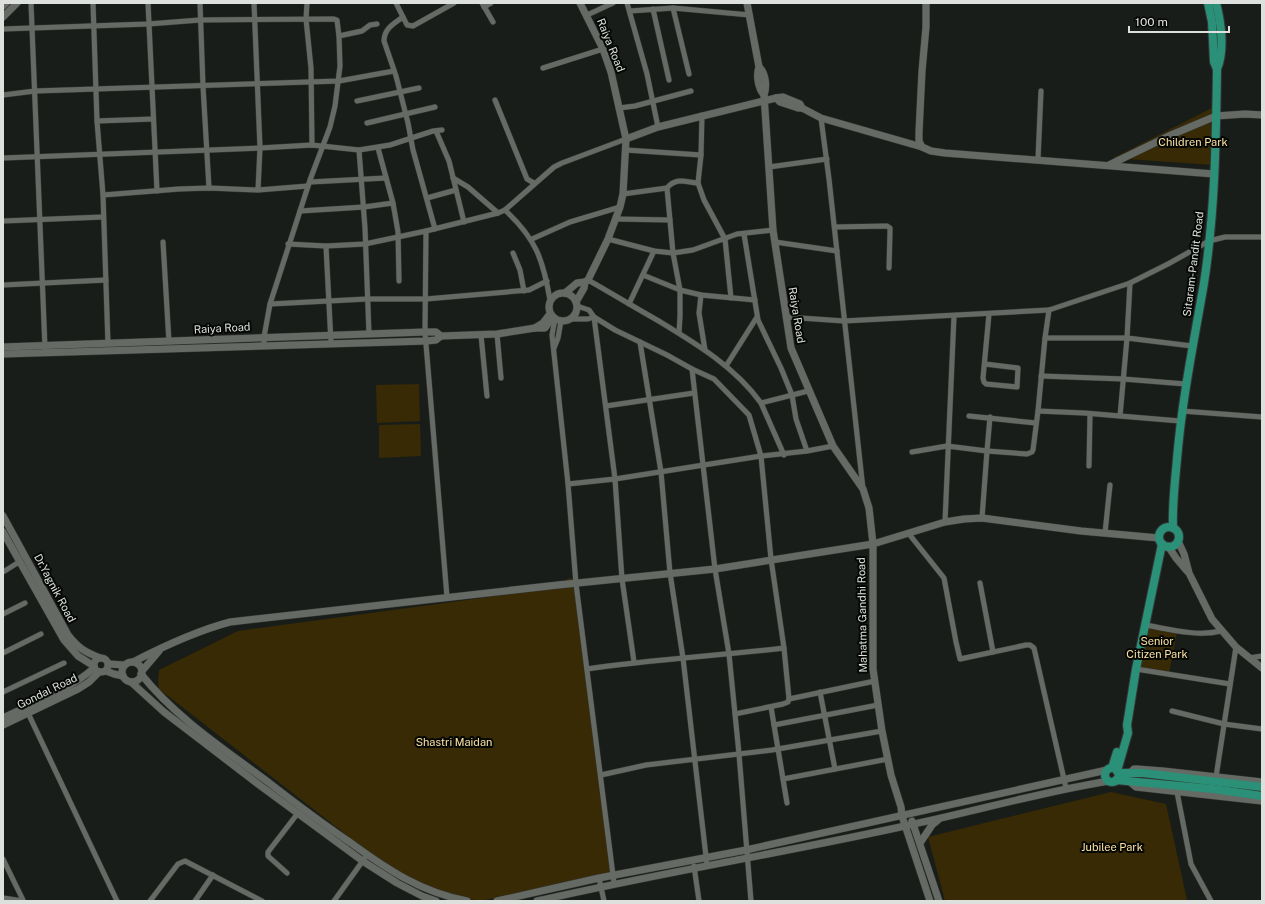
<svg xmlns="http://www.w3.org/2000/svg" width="1265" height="904" viewBox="0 0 1265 904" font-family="'Public Sans',sans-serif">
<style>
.green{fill:#372a04}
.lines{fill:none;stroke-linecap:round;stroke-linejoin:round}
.street-casing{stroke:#353735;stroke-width:6}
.secondary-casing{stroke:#353735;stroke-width:8}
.primary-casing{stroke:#353735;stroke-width:10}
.street{stroke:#666a65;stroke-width:5}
.secondary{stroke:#666a65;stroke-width:7}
.primary{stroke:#2a9077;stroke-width:8}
.labels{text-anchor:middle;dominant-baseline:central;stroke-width:4;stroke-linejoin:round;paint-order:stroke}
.street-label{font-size:11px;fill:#dde0dd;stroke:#050705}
.park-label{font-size:11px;fill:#fae1a1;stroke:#050705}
</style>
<rect width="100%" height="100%" fill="#191d19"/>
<g class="green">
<path d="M1216,106L1213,165L1113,158Z"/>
<path d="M419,384L420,421L377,423L376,385Z"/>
<path d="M420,424L421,456L379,458V425Z"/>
<path d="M569,578L574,579L612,875L480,901L416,889L159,689L158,681L159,670L238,631L504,595L561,583Z"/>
<path d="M1145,625L1177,632L1169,674L1136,669Z"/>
<path d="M1111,792L1166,804L1187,900L945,901L928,837Z"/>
</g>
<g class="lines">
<defs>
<g id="street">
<path d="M31,3L45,348"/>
<path d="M93,3L97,121L103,195L108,344"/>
<path d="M148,3L157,191"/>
<path d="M200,3L203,86L209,188"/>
<path d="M254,3L260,148L258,190"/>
<path d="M307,3L306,19L311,68L312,145"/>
<path d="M396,3L403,17"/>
<path d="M482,3L493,22"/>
<path d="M627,3L647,74L658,127"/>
<path d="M484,7L491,3"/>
<path d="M673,8L689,74"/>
<path d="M653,9L669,80"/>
<path d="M630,11L673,8L750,15"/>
<path d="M587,15L613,3"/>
<path d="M3,29L148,24L200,20L334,19L337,20L339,36"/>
<path d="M543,68L603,49"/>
<path d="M3,95L35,91L339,81L394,71"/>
<path d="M495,100L527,179L534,183"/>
<path d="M357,101L419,88"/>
<path d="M619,108L635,106L691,91"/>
<path d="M821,118L829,179L863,489"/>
<path d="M97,121L153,119"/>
<path d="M367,123L435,107"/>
<path d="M436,131L449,161L464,222"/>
<path d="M378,148L393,203L398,232L399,281"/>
<path d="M359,150L365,228L369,334"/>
<path d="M626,150L701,155"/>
<path d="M3,158L260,148L312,145L359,150L390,145L433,131L442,130"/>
<path d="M1038,159L1041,91"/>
<path d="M769,167L827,159"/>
<path d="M453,178L468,187L498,213"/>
<path d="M310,182L386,178"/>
<path d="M698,183L704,200L725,239L731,298"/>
<path d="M623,194L667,188"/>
<path d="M103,195L179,189L209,188L258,190L308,186"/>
<path d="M427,198L456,190"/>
<path d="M505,210C536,239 543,259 550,300"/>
<path d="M300,211L364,207L393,203"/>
<path d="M616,219L670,220"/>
<path d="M3,221L103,217"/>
<path d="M835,227L887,226L890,228V232L889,268"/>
<path d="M435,229L413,150L408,123L396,76L384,41C384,29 393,24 403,17L407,25L413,26L454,3"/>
<path d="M426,231L425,332L447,597"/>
<path d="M744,234L758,320L781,368L792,395L796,419L807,451"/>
<path d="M532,239L570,222L620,207"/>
<path d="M608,239L654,251L673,253L693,250L737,234L773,230"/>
<path d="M163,242L169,342"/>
<path d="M775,242L837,251"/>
<path d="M288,244L326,246L365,244L426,231L498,213L505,210L554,167L562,163L626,139"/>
<path d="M326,246L331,343"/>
<path d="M513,253L520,270L524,291"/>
<path d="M643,275L680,290L701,295L755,300"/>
<path d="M588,280C611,293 634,307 657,320C695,343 734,366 761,403L784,455"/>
<path d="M3,285L106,280"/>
<path d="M701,295L699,313L705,350"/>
<path d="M270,304L367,299H426L529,290L547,281"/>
<path d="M629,304L654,251"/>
<path d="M577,306L589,310L594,317L615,330L667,355L692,369L714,379L749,415L761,456L771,559L784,648L789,699L788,702L783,704L735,714"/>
<path d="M1049,310L1045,338L1038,411L1084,413L1180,421"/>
<path d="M594,317L615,479L622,579L634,662"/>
<path d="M786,317L844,321L1049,310L1130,283L1168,264L1209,241L1225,237H1262"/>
<path d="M555,319L552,335L568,484L576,584L614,883"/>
<path d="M571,319H588L594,317"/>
<path d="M679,333L680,316V290L673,253L667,188C676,177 685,182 698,183L701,155L702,115"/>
<path d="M497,334L501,378"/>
<path d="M481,335L487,396"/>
<path d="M1045,338H1127L1192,346"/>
<path d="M640,342L661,472L670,573L683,658L707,865"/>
<path d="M264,345V337L270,304L310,180L330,127L335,106L340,66L339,36L362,31L370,25L377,24"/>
<path d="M554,348L558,338L561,321"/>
<path d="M985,364L1018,368L1017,387L986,384L984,382L983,378L989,314"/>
<path d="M726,366L757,317"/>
<path d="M692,369L715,569L729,654L739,754L751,901"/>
<path d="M1041,376L1123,379L1186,384"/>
<path d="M761,403L808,391"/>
<path d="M606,406L694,393"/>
<path d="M1182,411L1262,417"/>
<path d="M969,416L1036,423"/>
<path d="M1120,416L1127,338L1130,283"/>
<path d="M912,452L947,446L987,451L990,417"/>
<path d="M1089,466L1090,414"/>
<path d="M568,484L615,479L761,456L807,451L833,446"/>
<path d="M982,518L987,451L1027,454L1032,452L1033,450L1038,411"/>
<path d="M945,522L954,316"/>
<path d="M1105,533L1110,485"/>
<path d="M909,534L944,578L956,642L960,659L1026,645H1030L1034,648L1066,788"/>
<path d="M3,572L19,562"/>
<path d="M980,583L993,652"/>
<path d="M3,614L25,603"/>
<path d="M1145,625C1169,629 1197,637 1221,631"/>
<path d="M3,653L41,634"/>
<path d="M1249,658L1262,656"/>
<path d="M587,669C652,659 718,656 784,648"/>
<path d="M1136,669L1230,684"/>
<path d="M3,692L64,663"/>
<path d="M820,692L835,769"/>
<path d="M789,699L875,681"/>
<path d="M771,707L787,803"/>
<path d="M1172,711L1224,724L1262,729"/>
<path d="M28,713L117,901"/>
<path d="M774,725L878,705"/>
<path d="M601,775L646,765L772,750L882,731"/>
<path d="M1216,777L1236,647"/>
<path d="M783,779L888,759"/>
<path d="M1177,792L1191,864L1211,901"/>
<path d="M3,859L23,900"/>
<path d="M694,866L699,901"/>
<path d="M287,873L268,856V852L298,813"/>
<path d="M599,878L604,901"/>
<path d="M3,898L23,901"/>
<path d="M150,901L178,864L185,861L262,901"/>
<path d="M195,901L213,875"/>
<path d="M334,901L367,855"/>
</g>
<g id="secondary">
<path d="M747,3L759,67C756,75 758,88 764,95C767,87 766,73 759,67"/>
<path d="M926,3V27L922,71L919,132V141L922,147L931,151L945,153L1214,174"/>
<path d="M3,6L6,3"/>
<path d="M3,17L17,3"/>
<path d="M764,95L773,230L791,348L833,446L863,489L869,508L873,544V669L882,731L891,775L901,807L902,816L930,901"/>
<path d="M776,98L780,102L798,108H802L821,118L922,147"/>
<path d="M626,139L658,127L776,98L783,97L800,104L802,108"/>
<path d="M1109,165L1171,135L1216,116L1245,114L1262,115"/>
<circle cx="563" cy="307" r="14"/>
<path d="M565,293L577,283L585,282"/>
<path d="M576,302L584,288L585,282L588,280L608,239L620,207L623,194L626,139L611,72L603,49L580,3"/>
<path d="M535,328L543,323L550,314"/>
<path d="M3,347L425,332H436L441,336"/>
<path d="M3,354L426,341L436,340L441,336L497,334L535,328H545L553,317"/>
<path d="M3,516L68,635C78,648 85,652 100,658"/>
<path d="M3,532L64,640L78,656L94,666"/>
<path d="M1178,541L1184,554L1189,573L1212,619L1236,647L1262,668"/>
<path d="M1168,546L1176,558L1187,571"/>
<circle cx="101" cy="665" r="7"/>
<path d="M133,662C164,646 196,631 230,622L558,585L715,569L873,544L945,522L964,519L982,518L1081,531L1159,538"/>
<circle cx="132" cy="672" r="10"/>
<path d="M109,664L124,665"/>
<path d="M106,671L114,674L123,676"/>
<path d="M142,671L159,651"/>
<path d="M141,674C176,718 224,749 268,782C295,803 323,824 351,843C388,870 421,892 467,901"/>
<path d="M131,682L164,712L198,738L258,784L364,862L397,883L422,896L436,901"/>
<path d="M3,718C34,703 68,691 94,668"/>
<path d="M3,725L78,689L89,682L99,672"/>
<path d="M1130,773L1134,769H1137L1163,771L1262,782"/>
<path d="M1129,781L1136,787L1262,801"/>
<path d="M912,821L939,901"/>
<path d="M920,843L932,825L938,820"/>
<path d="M497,901L599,878L746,850L1107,770"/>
<path d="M537,901C659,873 782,853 905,826C973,812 1040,792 1109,781"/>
</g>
<g id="primary">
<path d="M1216,3C1221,22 1225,50 1217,69"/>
<circle cx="1169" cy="537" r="10"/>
<path d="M1173,528C1172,505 1175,482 1177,459C1182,399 1194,341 1204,283C1215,212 1216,140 1217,69L1214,62L1212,22L1208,3"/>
<path d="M1112,768L1117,752"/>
<circle cx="1112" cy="775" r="7"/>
<path d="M1117,771L1128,733L1127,725L1136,669L1162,544"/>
<path d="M1118,773H1143L1262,787"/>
<path d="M1116,780L1213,789L1262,796"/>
</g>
</defs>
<use href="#street" class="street-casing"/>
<use href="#secondary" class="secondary-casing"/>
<use href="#primary" class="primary-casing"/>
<use href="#street" class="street"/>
<use href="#secondary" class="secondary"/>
<use href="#primary" class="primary"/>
</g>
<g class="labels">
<g class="street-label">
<text transform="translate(611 45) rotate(68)">Raiya Road</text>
<text transform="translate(1193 264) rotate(-83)">Sitaram-Pandit Road</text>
<text transform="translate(797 315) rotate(81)">Raiya Road</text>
<text transform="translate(222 328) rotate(-3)">Raiya Road</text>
<text transform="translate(55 588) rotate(62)">Dr.Yagnik Road</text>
<text transform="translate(862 615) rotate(-91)">Mahatma Gandhi Road</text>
<text transform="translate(47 691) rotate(-26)">Gondal Road</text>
</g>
<g class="park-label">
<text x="1193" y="142">Children Park</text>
<text x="1157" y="641">Senior<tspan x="1157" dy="13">Citizen Park</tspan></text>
<text x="454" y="742">Shastri Maidan</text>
<text x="1112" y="847">Jubilee Park</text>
</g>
</g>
<rect width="1265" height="904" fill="none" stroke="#dde0dd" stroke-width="8"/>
<path d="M1129 26v6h100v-6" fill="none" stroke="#dde0dd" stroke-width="2"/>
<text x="1135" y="26" font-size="12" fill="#dde0dd" stroke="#050705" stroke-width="3" paint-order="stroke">100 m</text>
</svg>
